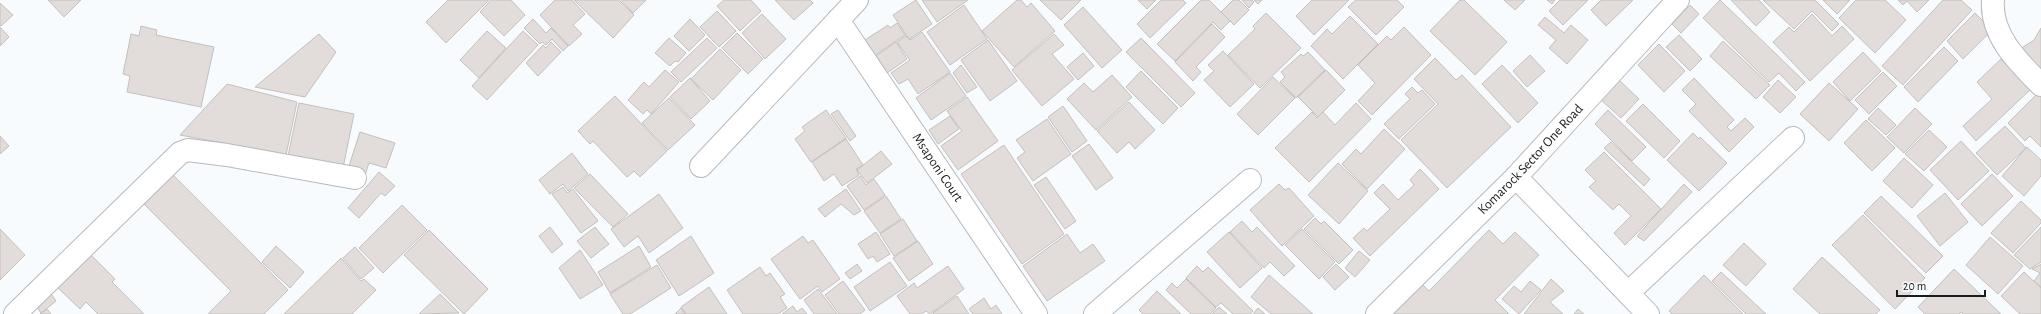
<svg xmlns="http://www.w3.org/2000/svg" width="2041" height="314" viewBox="0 0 2041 314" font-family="'Alegreya Sans',sans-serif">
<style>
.building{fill:#e2dddb;stroke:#c4c0be}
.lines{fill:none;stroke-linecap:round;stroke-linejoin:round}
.street-casing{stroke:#b7b9bd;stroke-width:24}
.secondary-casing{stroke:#b7b9bd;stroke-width:24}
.street{stroke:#fff;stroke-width:22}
.secondary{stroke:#fff;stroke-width:22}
.labels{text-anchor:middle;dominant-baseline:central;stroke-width:3;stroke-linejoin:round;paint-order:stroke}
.street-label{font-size:14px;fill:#1a1b1c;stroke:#f8fbfe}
</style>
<rect width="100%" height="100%" fill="#f8fbfe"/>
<g class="building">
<path d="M48,0H81L64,17Z"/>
<path d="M448,0H489L446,43L426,22Z"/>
<path d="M491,0H511L525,15L504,36L480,12Z"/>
<path d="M555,0H572L585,14L573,25L582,34L569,46L540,15Z"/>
<path d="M574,0H619L634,15L613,38Z"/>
<path d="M621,0H646L633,13Z"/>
<path d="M724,0H751L761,11L740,31L717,6Z"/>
<path d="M775,0H810L813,3L794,20Z"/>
<path d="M916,0L932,24L909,39L893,15Z"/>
<path d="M922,0H968L937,22Z"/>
<path d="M1017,0H1021L1027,7L1031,3L1055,31L1014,67L982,31Z"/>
<path d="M1040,0H1081L1061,20Z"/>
<path d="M1138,0H1156L1147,9Z"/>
<path d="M1161,0H1183L1186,3L1150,38L1137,24Z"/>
<path d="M1201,0H1209L1230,21L1221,30L1213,22L1175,61L1157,44Z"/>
<path d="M1233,0H1239L1249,10L1234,25L1221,12Z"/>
<path d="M1242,0H1252L1254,2L1249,8Z"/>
<path d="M1254,0H1262L1258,4Z"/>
<path d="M1312,0H1349L1314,35L1296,16Z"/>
<path d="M1356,0H1397L1404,7L1376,35L1348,7Z"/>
<path d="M1460,0H1464L1507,42L1475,75L1430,31Z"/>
<path d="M1504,0H1525L1515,10Z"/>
<path d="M1547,0H1555L1552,4Z"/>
<path d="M1560,0H1588L1563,25L1549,11Z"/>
<path d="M1601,0H1633L1606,26L1591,10Z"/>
<path d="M1720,0L1805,82L1796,91L1779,73L1769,82L1703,18Z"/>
<path d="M1731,0H1759L1770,12L1756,26Z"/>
<path d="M1763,0H1815L1839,24L1832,31L1812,11L1794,29Z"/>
<path d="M1823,0H1850L1837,14Z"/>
<path d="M1856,0H1885L1906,20L1875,53L1839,18Z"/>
<path d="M1898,0H1929L1917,12L1907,1L1903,5Z"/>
<path d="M1943,0H1961L1972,10L1903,85L1882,66Z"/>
<path d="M0,3L13,15L1,26L0,25Z"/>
<path d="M964,5L987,39L950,65L927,32Z"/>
<path d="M1690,5L1699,14L1681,33L1672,24Z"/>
<path d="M1083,7L1122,50L1102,68L1064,25Z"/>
<path d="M717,11L736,31L719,47L700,27Z"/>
<path d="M1266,13L1301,48L1260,88L1228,55L1255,29L1253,26Z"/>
<path d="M1975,13L1992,30L1963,59L1947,41Z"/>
<path d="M762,14L786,39L765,59L742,33Z"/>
<path d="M1812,14L1832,36L1842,26L1854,39L1810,81L1773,42L1789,27L1794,32Z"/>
<path d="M1350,16L1378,44L1343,79L1311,46L1327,29L1332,34Z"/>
<path d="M1545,17L1564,33L1571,25L1588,40L1567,64L1549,48L1556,40L1538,25Z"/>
<path d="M533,19L546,33L551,28L568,46L563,51L552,39L546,45L542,42L540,44L524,28Z"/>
<path d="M690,19L705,35L689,51L674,36Z"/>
<path d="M897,23L905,35L875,55L865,40L888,25L890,28Z"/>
<path d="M1212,24L1225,37L1196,67L1201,72L1193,81L1175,62Z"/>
<path d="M141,26L157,30L156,35L214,47L201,107L127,92L130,76L123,74L131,34L139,36Z"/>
<path d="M0,27L9,37L0,46Z"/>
<path d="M1404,27L1431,55L1372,115L1358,101L1375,83L1358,65L1387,36L1391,40Z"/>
<path d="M2041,28V80L2014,53L2034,40Z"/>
<path d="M487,31L506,48L479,78L460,60Z"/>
<path d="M523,31L538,45L487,100L472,86Z"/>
<path d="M922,32L950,72L918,94L908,79L899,84L891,73L910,60L897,42L906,36L910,40Z"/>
<path d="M737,33L763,59L748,74L722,48Z"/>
<path d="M319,34L336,52L305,97L255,87Z"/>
<path d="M1054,34L1064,45L1052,54L1074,79L1042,106L1012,70Z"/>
<path d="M1679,35L1702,59L1690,71L1666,47Z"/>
<path d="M669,38L686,53L678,62L675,61L670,66L655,53Z"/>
<path d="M707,38L717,48L681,82L671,72Z"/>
<path d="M1141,38L1195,93L1181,107L1126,52Z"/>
<path d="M988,40L1017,81L990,101L961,60Z"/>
<path d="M1723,41L1770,85L1756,99L1710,56Z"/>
<path d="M551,42L561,52L538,76L526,63L543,45L546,48Z"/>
<path d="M896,42L907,59L887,73L876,56Z"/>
<path d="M1659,44L1685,71L1664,92L1638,65Z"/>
<path d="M1944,47L1958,61L1918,102L1904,87Z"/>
<path d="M720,49L741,70L713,100L691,79Z"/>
<path d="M1223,51L1254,84L1230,107L1204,80L1214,71L1208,65Z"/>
<path d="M1308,52L1325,70L1296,98L1280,82L1285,77L1281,72L1301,54L1303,56Z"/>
<path d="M1863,52L1881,71L1850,101L1833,82Z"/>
<path d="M1083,53L1094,66L1078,80L1067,67Z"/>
<path d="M1530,55L1545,71L1527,87L1513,71Z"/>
<path d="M1435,58L1456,80L1462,75L1511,127L1447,188L1401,140L1438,104L1414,79Z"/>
<path d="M2001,59L2030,90L1976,141L1963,126L1992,99L1977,82Z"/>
<path d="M961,65L977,87L967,93L953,73Z"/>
<path d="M1502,65L1538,103L1518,123L1482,84Z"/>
<path d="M665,70L679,82L651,114L647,110L643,114L628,100L644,82L649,87Z"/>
<path d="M1326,70L1345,90L1318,117L1298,97Z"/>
<path d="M1141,71L1178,108L1163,124L1126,87Z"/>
<path d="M1883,72L1897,86L1869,114L1855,100Z"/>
<path d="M950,73L966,96L931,120L916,98Z"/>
<path d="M1112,75L1132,97L1096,130L1067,99L1084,83L1093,92Z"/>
<path d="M1273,77L1295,98L1258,135L1237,114Z"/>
<path d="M690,78L710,101L691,119L670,97Z"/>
<path d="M1694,78L1734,120L1727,127L1731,131L1745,118L1754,127L1729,152L1689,111L1696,104L1682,90Z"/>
<path d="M1618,79L1639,99L1621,118L1600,99Z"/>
<path d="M1778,80L1796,97L1780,113L1763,97Z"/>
<path d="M1829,83L1858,109L1829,141L1800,114Z"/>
<path d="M227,84L297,102L286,155L180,135Z"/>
<path d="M1412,87L1418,93L1422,90L1435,104L1399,139L1384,124L1410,99L1405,94Z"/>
<path d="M2038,93L2041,96V147L2030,136L2025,141L2008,123Z"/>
<path d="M615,96L667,151L640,177L634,171L627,177L593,141L590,144L578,131Z"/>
<path d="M967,97L998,141L958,170L941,146L962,131L947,111Z"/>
<path d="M669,98L695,125L668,150L642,123Z"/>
<path d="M1129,102L1155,130L1135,149L1129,142L1117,153L1097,131Z"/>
<path d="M299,103L354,114L343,168L288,156Z"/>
<path d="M1356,103L1371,119L1309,182L1275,148L1312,112L1317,118L1323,112L1335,125Z"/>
<path d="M1643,104L1680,141L1664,158L1626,121Z"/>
<path d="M1063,106L1087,141L1072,152L1048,117Z"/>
<path d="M1878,108L1896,125L1886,135L1868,119Z"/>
<path d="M1915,108L1932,124L1904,153L1887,137Z"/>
<path d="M826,110L846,138L811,162L795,139L805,131L802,127Z"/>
<path d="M838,110L856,136L850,141L831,114Z"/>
<path d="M1608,110L1646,147L1632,161L1595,124Z"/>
<path d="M950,116L959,129L938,144L929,130Z"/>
<path d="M1047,119L1071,154L1033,181L1017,158L1025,152L1016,140Z"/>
<path d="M1866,120L1895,148L1872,171L1844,143Z"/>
<path d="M2005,126L2026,148L1997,175L1976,153Z"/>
<path d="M1384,129L1405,149L1367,189L1342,164L1356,149L1361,154Z"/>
<path d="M1929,130L1947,147L1924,171L1905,154Z"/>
<path d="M360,132L395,143L386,168L369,163L365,175L348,169Z"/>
<path d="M1693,133L1699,139L1700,137L1727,163L1699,191L1667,160Z"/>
<path d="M0,136L9,146L0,154Z"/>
<path d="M846,139L863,165L856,169L859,175L842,186L834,174L824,181L812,162Z"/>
<path d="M1961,141L1989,171L1958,200L1930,170Z"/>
<path d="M1611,142L1650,179L1644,186L1604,148Z"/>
<path d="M1089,144L1113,178L1096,190L1072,156Z"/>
<path d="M1004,145L1064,234L1022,264L961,174Z"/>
<path d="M2027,147L2041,160V176L2024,196L2002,176Z"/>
<path d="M881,151L892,164L867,183L857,170Z"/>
<path d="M1604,152L1661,209L1625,245L1614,233L1631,216L1619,204L1613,210L1589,187L1596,181L1585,170Z"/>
<path d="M572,153L588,174L568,191L563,184L550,194L539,180Z"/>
<path d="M1904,158L1933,185L1912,208L1883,181Z"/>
<path d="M1338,163L1368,191L1339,224L1308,195Z"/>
<path d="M1420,169L1439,189L1370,256L1353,238L1364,228L1367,231L1390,209L1374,193L1383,184L1398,200L1414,185L1410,180Z"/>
<path d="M170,172L288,290L264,314H208L231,291L141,201Z"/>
<path d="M379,172L395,186L385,196L381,193L359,218L348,208Z"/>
<path d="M590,174L628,214L613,227L574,188Z"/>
<path d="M1992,174L2013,196L1982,226L1961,204Z"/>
<path d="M860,176L866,185L874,179L885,195L864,210L847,186Z"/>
<path d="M1046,177L1076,221L1065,229L1034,185Z"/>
<path d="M1279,184L1285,190L1289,188L1314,216L1282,246L1250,210Z"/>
<path d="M1684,184L1692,192L1644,241L1637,236Z"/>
<path d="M563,187L567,193L573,189L598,221L581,233L552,194Z"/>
<path d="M846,189L861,211L854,215L841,204L825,217L818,209Z"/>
<path d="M1945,193L1968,222L1940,246L1917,216Z"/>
<path d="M659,194L683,228L649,253L638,236L624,247L611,229Z"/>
<path d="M886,196L901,219L880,233L864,211Z"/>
<path d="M1881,196L1943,256L1926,273L1864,213Z"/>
<path d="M2021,201L2041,220V223L2013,253L1991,233Z"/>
<path d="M402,205L427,230L383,273L359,248Z"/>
<path d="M1863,215L1925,278L1895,309L1832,245Z"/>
<path d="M1315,218L1321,224L1324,221L1353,250L1339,264L1304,229Z"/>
<path d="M903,219L917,241L894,256L880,234Z"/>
<path d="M1242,221L1252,232L1257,227L1295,266L1284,276L1270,262L1264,268L1230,232Z"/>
<path d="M550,227L563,244L552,253L539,236Z"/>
<path d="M595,227L609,244L591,258L577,241Z"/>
<path d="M2041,227V262L2030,269L2014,255Z"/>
<path d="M0,229L25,255L0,280Z"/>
<path d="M1302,229L1335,262L1319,279L1285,245Z"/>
<path d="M429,230L488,289L464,314L404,255Z"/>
<path d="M1489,230L1503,244L1515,232L1539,255L1495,300L1509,314H1393L1422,284L1429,291Z"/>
<path d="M876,232L890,254L877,262L873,256L868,259L858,244Z"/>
<path d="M1229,232L1262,268L1240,288L1207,252Z"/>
<path d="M1067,234L1080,253L1093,244L1105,261L1047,301L1023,266Z"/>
<path d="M691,236L714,273L679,296L656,260Z"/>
<path d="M803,236L808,243L813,240L840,279L822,292L818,286L800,299L771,259Z"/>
<path d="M1990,237L2023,266L1998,294L1966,265Z"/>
<path d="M918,241L933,264L909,281L893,258Z"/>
<path d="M1744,243L1766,264L1746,286L1723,265Z"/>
<path d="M276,246L304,272L290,288L262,262Z"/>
<path d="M639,246L651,267L610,293L598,272Z"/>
<path d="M355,247L374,268L361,279L343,258Z"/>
<path d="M580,250L603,285L580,299L559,268Z"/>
<path d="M1359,251L1370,260L1355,277L1345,268Z"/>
<path d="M89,253L115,279L112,282L144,314H98L86,302L80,309L56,286Z"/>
<path d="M1822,257L1880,310L1876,314H1820L1793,289Z"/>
<path d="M341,258L361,281L364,279L376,290L352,314H284Z"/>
<path d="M890,262L907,286L870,311L854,287Z"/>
<path d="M857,264L862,271L850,279L845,273Z"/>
<path d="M1336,264L1349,277L1335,290L1323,277Z"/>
<path d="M2041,264V287L2034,281L2040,273L2032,269Z"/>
<path d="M657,265L671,288L630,314H623L610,294Z"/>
<path d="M948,266L964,289L930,314L926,311L921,314H910L897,296L914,283L917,288Z"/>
<path d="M1197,266L1203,272L1208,267L1253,311L1250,314H1233L1221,303L1216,307L1186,278Z"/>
<path d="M760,267L766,276L770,273L785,294L780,297L787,308L778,314H743L727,290Z"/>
<path d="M1954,269L2001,314H1963L1961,312L1959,314H1925L1918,307Z"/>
<path d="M1721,272L1766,314H1746L1712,281Z"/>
<path d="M2024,272L2041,288V314H2020L2001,296Z"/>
<path d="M1269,275L1313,314H1271L1251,297Z"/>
<path d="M1704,275L1743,314H1672L1669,311Z"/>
<path d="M1186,279L1216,308L1210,314H1191L1166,290L1172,283L1177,288Z"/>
<path d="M1551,279L1564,291L1550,302L1563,314H1524Z"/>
<path d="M843,281L865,310L860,314H839L825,295Z"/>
<path d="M1530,281L1541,290L1519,314L1502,299L1514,286L1521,292Z"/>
<path d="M709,287L727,314H686L681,307Z"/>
<path d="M47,288L56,301L41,313L31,299Z"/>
<path d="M818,289L837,314H814L804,300Z"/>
<path d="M1157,291L1181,314H1143L1139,310Z"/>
<path d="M440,294L459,313L419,314Z"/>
<path d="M957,296L969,314H934L933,313Z"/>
<path d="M984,298L991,309L996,305L1002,314H973L969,309Z"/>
<path d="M793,306L797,312L802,308L807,314H782Z"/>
<path d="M1219,307L1227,314H1212Z"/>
<path d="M681,308L685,314H675Z"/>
<path d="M1258,308L1265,314H1253Z"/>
<path d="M47,309L51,314H40Z"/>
<path d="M1578,309L1584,314H1574Z"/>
</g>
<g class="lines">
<defs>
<g id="street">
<path d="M1993,0C1990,35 2018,62 2041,85"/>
<path id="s1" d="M838,20L1036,314"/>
<path d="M701,166L857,0"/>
<path d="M1516,177L1648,314"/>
<path d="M1628,293L1793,138"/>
<path d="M15,314L180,153L188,150L227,155L355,178"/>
<path d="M1095,314L1250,180"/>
</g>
<g id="secondary">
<path id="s2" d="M1377,314L1516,177L1678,0"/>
</g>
</defs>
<use href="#street" class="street-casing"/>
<use href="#secondary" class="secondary-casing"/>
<use href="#street" class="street"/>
<use href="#secondary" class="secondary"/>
</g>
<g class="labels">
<g class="street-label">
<text stroke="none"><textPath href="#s2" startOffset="218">Komarock Sector One Road</textPath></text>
<text stroke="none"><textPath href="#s1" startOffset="178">Msaponi Court</textPath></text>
</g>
</g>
<path d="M1897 290v6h88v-6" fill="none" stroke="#1a1b1c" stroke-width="2"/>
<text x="1903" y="290" font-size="12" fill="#1a1b1c" stroke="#f8fbfe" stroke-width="3" paint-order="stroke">20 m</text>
</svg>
